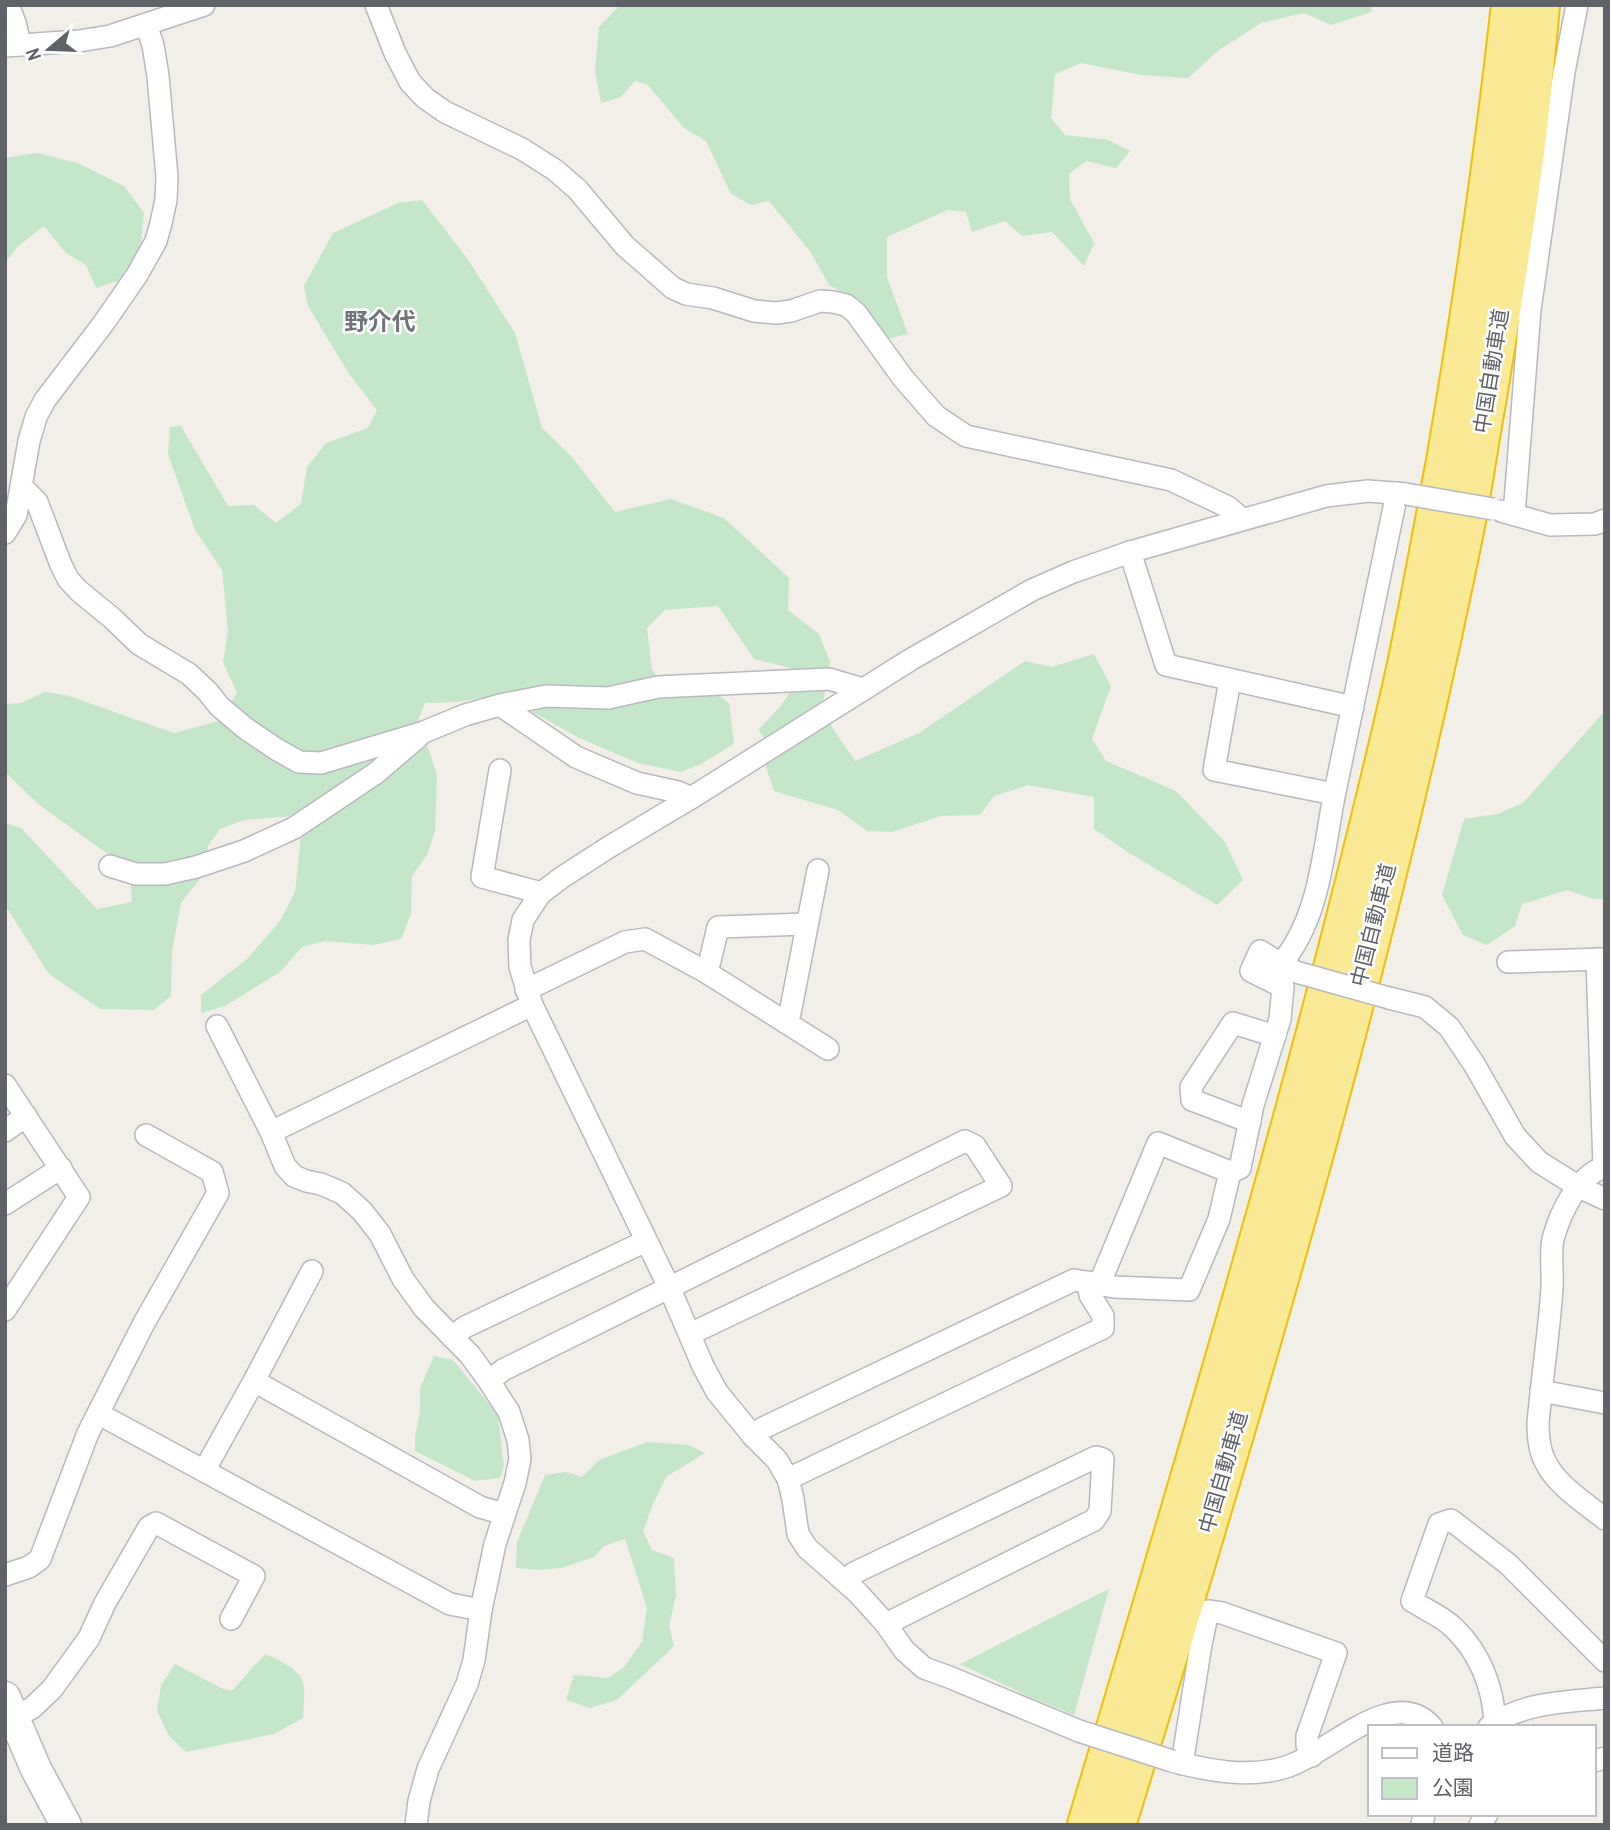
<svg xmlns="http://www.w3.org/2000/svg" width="1610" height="1830" viewBox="0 0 1610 1830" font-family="'Archivo Narrow','Noto Sans JP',sans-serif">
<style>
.green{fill:#c5e7c9}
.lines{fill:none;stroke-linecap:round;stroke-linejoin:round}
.street-casing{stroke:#b8b9be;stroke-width:24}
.secondary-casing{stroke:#b6b9be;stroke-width:33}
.highway-casing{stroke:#f3bf06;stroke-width:42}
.street{stroke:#fff;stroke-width:21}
.secondary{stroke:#fff;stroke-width:30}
.highway{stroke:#faea95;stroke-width:38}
.street-bridge-casing{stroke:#b8b9be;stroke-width:24;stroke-linecap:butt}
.street-bridge{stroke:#fff;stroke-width:21}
.labels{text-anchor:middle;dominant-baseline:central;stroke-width:5;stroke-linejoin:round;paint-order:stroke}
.street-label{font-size:21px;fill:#5f6267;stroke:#fff}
.quarter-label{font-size:24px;font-weight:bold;fill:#707479;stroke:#fff}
</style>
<rect width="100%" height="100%" fill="#f1efe8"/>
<g class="green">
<path d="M620,5H1372L1371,12L1331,25L1304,13L1261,23L1219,50L1188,78L1141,75L1081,63L1055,74L1051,118L1065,135L1108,140L1130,151L1116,168L1086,161L1069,174L1070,199L1094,243L1084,266L1052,232L1022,236L1005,221L972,232L966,212L948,210L887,237V277L908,334L887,339L857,300L829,285L810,251L769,201L751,205L731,194L706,141L684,128L647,84L635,81L621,97L601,103L595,71L599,27Z"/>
<path d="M37,153L78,163L124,186L144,213L141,244L120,280L96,288L86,265L66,253L44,226L17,247L5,263V158Z"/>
<path d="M422,200L467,258L515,333L542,428L572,457L615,512L671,499L724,518L789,578L788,610L819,634L830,662L823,703L766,740L758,730L780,707L793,688L791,668L754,659L718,606L665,610L647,628L652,670L670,693L717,694L729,703L734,744L701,764L681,772L638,763L579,738L524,707L495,696L456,702L425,703L417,723L430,753L437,776L435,831L427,855L412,876L411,914L401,939L373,945L325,941L302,947L280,972L225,1006L201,1013V995L247,959L280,921L295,892L301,836L291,816L244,820L220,829L208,846L206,871L181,903L172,951L171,996L154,1010L100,1009L49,974L5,905V823L21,828L97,909L132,902L130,870L38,804L5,772V704L21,703L45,692L69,696L174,733L219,721L237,693L223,662L228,630L222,570L195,530L168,454L170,427L181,426L228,506L254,505L276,523L301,504L307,467L326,443L368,428L377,410L349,374L308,306L304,286L333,233L398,203Z"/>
<path d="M1094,654L1111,686L1092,739L1106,761L1176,791L1225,842L1243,880L1217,905L1129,853L1094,829V797L1028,785L994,796L980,815L941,816L892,832L867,831L838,810L774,791L765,764L830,724L855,761L919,733L1025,661L1051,667Z"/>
<path d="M1605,713V899H1594L1567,890L1522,904L1515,926L1487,945L1463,935L1442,895L1464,819L1498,814L1524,802L1602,714Z"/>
<path d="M434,1356L453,1360L498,1415L504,1467L500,1478L475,1481L415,1451V1436L420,1412V1388Z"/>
<path d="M647,1442L689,1445L705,1453L666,1477L652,1506L643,1531L652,1550L674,1558L676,1596L669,1626L674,1646L617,1700L590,1708L566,1700L574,1675L608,1678L624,1667L642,1642L647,1608L625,1539L604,1546L594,1557L561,1568L538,1570L516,1568L517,1542L545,1475L566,1472L582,1477L599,1460Z"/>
<path d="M1109,1589L1074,1715L1030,1697L960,1664Z"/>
<path d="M266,1654C278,1660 299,1668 303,1683C306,1693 303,1708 303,1718L274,1734L186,1752L169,1736L157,1711L161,1685L175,1664L221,1688L232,1691L253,1667Z"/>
</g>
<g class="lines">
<defs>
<g id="street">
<path d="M7,5C15,18 18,30 19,45"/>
<path d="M376,5L395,53L410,82L425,98L445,112L522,149L555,170L577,189L625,246L673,288L686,294L713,298L754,311L776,313L791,311L820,301L833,302L846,305L856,313L903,378L936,416L966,436L1171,480L1228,507L1242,519"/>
<path d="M5,46L79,41L110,36L204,5"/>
<path d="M22,487L37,502L61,565L68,579L79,591L112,618L139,644L189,674L208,692L219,706L245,728L276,749L299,762L321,763L424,732L465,715L500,705L546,696L608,698L658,687L829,679L863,689"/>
<path d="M1501,511L1550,525L1595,524L1605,520"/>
<path d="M1514,515L1530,310L1564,72L1577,5"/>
<path d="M5,533L16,515L29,441L36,417L45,400L103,324L137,275L156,241L161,223L166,200L167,177L158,76L153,45L146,25"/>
<path d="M1130,552L1166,665L1353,707"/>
<path d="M1230,680L1214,770L1334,794"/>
<path d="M500,705L576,757L637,783L678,792L691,798"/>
<path d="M500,770L482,877L534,891L540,894"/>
<path d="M110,866L136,874H165L196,867L244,851L294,828L376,773L418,737"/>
<path d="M1597,959L1604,1167"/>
<path d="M1508,962L1605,959"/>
<path d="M1294,971L1281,964C1322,915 1323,847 1336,787C1357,689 1377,591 1397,493"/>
<path d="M706,972L710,961L718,927L807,924"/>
<path d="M526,990L625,942L645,939L706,972L828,1049"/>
<path d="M1389,998L1425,1007L1449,1027L1474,1064L1515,1136L1539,1162L1579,1187L1605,1199"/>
<path d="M785,1022L790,1013L818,870"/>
<path d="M217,1026L271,1132"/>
<path d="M5,1085L79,1197L5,1310"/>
<path d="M1250,1122L1192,1100L1191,1087L1233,1023L1275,1036"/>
<path d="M5,1131L26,1116"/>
<path d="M1605,1167C1578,1175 1560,1213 1553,1239C1550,1254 1553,1272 1552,1288C1549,1333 1542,1378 1538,1423C1538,1436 1539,1450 1545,1461C1555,1484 1585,1503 1605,1519"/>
<path d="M5,1204L61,1168"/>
<path d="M1099,1285L1158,1143L1230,1172L1240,1168L1253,1105L1280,1019L1283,987L1251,971L1260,951L1281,964"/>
<path d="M452,1337L465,1327L646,1241"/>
<path d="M254,1381L480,1507L504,1514"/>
<path d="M489,1381L503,1370L965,1141L975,1146L1001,1186L690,1334"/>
<path d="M1541,1391L1605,1403"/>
<path d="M99,1414L450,1604L481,1610"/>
<path d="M753,1436L763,1428L1074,1280L1114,1287L1189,1290L1219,1219L1230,1172"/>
<path d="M204,1471L254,1381L312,1271"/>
<path d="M788,1479L1103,1328V1316L1090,1295L1088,1282"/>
<path d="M5,1575L29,1567L40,1559L88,1433L144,1323L218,1193L212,1172L146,1135"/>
<path d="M845,1580L854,1573L1096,1457L1103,1459L1100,1511L1094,1520L886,1624"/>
<path d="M5,1722L32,1708L52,1689L89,1638L105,1603L149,1527L156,1523L254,1576L231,1619"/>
<path d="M1495,1722C1493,1687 1480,1653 1454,1628C1443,1617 1426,1610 1412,1601L1439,1524L1451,1520L1508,1564L1605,1661"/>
<path d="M1489,1727C1521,1702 1566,1702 1605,1698"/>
<path d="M1079,1731L949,1677L924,1668L904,1650L886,1624L857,1592L807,1548L798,1534L793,1499L788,1479L777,1460L753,1436L717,1392L703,1366L669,1287L532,1005L520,967L519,940L523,920L540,894L561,878L609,847L691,798L910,660L1032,590L1073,572L1130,552L1326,496L1368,491L1406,494"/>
<path d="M1172,1761C1209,1771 1252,1779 1289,1766C1329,1753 1394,1683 1432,1727"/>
<path d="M1594,1761L1605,1758"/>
<path d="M1182,1764L1201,1644L1208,1611L1222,1613L1336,1653L1307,1736V1745L1312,1756"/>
<path d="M416,1825L419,1801L428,1769L467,1684L474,1660L481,1610L495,1544L515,1483L520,1459L518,1440L509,1412L489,1381L470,1355L424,1308L403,1279L380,1234L362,1211L342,1193L321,1184L306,1181L294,1176L285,1166L271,1132L532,1005"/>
<path d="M1422,1825L1424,1814"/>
<path d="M1480,1825L1487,1814"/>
</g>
<path id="secondary" d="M5,1697L36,1769L66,1825"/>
<g id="highway">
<path d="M1087,1825C1200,1446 1315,1068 1403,683C1419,610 1432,535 1446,461C1472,309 1494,159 1511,5"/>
<path d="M1116,1825C1248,1397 1376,966 1465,526C1473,483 1479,440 1487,397C1501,310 1516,223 1527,136C1532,93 1536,49 1540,5"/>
</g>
</defs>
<use href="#street" class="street-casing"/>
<use href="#secondary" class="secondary-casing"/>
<use href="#highway" class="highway-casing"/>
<use href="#street" class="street"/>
<use href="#secondary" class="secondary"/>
<use href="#highway" class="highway"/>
<defs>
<g id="street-bridge">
<path d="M1406,494L1493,509"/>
<path d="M1296,972L1389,998"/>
<path d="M1079,1731L1172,1761"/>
</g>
</defs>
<use href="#street-bridge" class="street-bridge-casing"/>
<use href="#street-bridge" class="street-bridge"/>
</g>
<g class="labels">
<g class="street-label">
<text transform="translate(1491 371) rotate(-81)">中国自動車道</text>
<text transform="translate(1373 925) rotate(-76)">中国自動車道</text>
<text transform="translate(1223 1472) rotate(-74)">中国自動車道</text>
</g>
<g class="quarter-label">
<text x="380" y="321">野介代</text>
</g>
</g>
<rect width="1610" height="1830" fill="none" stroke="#5f6267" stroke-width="14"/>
<rect x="1368" y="1725" width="228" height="91" fill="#ffffff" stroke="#bfc0c2" stroke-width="2"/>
<rect x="1382" y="1748" width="35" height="10" fill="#ffffff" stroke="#bfc0c2" stroke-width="2"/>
<text x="1432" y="1760" font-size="21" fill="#5f6267">道路</text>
<rect x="1382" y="1778" width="35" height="21" fill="#c5e7c9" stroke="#bfc0c2" stroke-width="2"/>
<text x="1432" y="1795" font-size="21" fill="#5f6267">公園</text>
<g transform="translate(49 49) rotate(251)" stroke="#ffffff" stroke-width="5" paint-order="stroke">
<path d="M0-5L12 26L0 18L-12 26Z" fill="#5f6267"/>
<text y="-10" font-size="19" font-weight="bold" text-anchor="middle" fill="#5f6267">N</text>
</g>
</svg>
